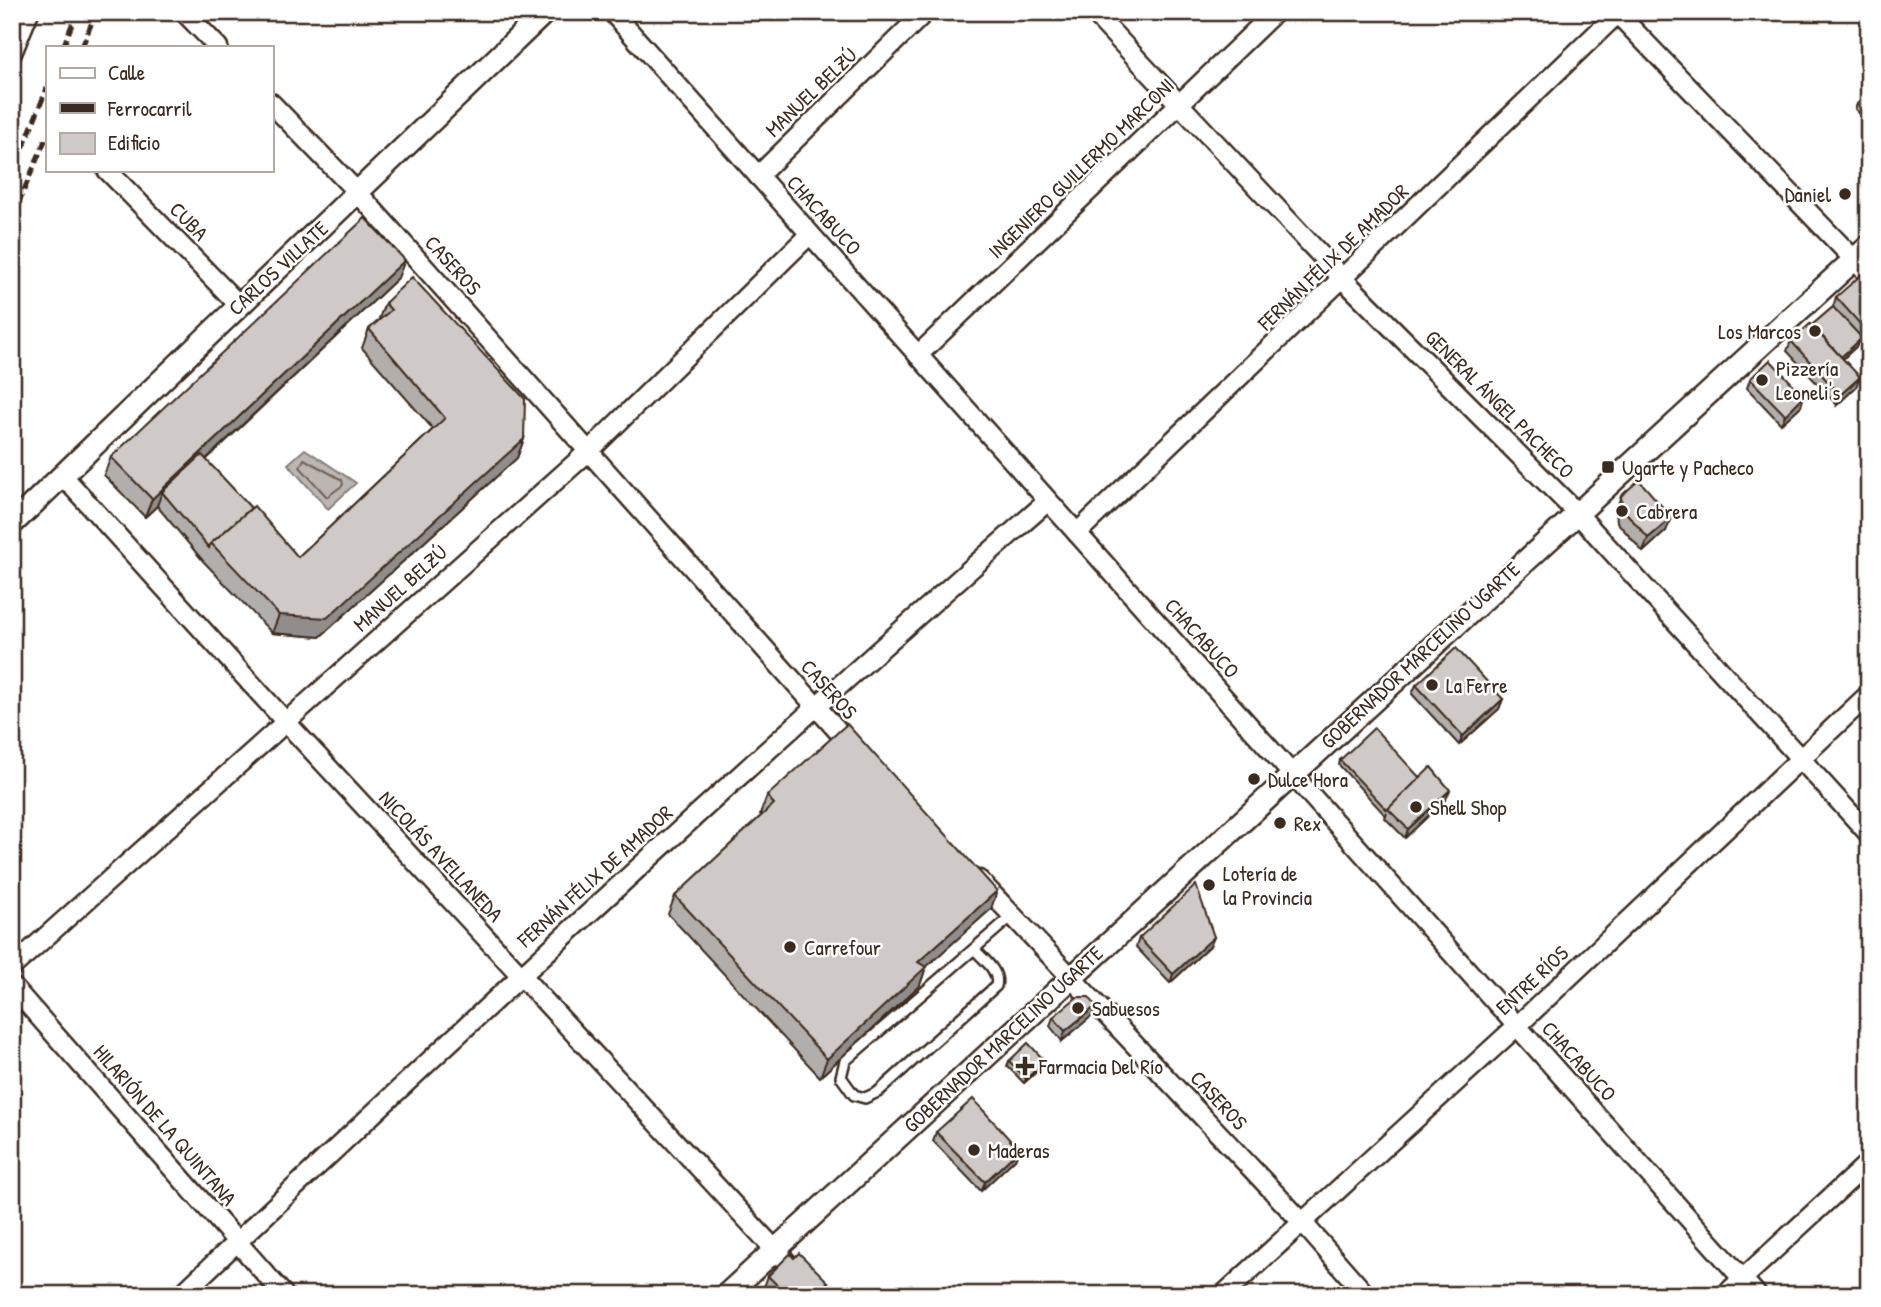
<svg xmlns="http://www.w3.org/2000/svg" width="1881" height="1307" viewBox="0 0 1881 1307" font-family="'Patrick Hand',sans-serif">
<style>
.water{fill:#bcb6b3;stroke:#887e77;stroke-width:2}
.lines{fill:none;stroke-linecap:round;stroke-linejoin:round}
.shore{stroke:#6f625a;stroke-width:2}
.service-casing{stroke:#3b2a1e;stroke-width:14}
.minor-casing{stroke:#3b2a1e;stroke-width:23}
.tertiary-casing{stroke:#3b2a1e;stroke-width:26}
.service{stroke:#fff;stroke-width:9}
.minor{stroke:#fff;stroke-width:18}
.tertiary{stroke:#fff;stroke-width:21}
.rail{stroke:#3b2a1e;stroke-width:5;stroke-dasharray:10 5;stroke-linecap:butt}
.wall{fill:#b2aeab;stroke:#3b2a1e;stroke-width:2}
.shaded-wall{fill:#918d8b;stroke:#3b2a1e;stroke-width:2}
.building{fill:#cfcac7;stroke:#3b2a1e;stroke-width:2}
.poi-dot{fill:#3b2a1e;stroke:#fff;stroke-width:2.5}
.labels{text-anchor:middle;dominant-baseline:central;stroke-width:5;stroke-linejoin:round;paint-order:stroke}
.street-label{font-size:21px;fill:#3b2a1e;stroke:#fff}
.poi-label{font-size:21px;fill:#3b2a1e;stroke:#fff;text-anchor:start}
</style>
<rect width="100%" height="100%" fill="#fff"/>
<filter id="ink" filterUnits="userSpaceOnUse"><feTurbulence type="fractalNoise" baseFrequency=".0143" numOctaves="2"/><feDisplacementMap in="SourceGraphic" scale="14" xChannelSelector="R" yChannelSelector="G"/><feConvolveMatrix kernelMatrix="1 2 1 2 8 2 1 2 1" color-interpolation-filters="sRGB"/></filter>
<g filter="url(#ink)">
<path class="water" d="M305,449L356,483L328,509L288,464Z"/>
<g class="lines">
<path class="shore" d="M304,459L342,480L343,485L327,497L300,467Z"/>
<defs>
<path id="service" d="M974,949C984,960 1000,971 996,986L878,1092L865,1098L854,1095L841,1077L845,1061L1013,915"/>
<g id="minor">
<path d="M184,12L218,47"/>
<path d="M612,12L1757,1295"/>
<path d="M1093,12L1343,279L1576,512L1869,834"/>
<path d="M1616,12L1869,275"/>
<path d="M12,53L29,12"/>
<path d="M271,103L359,194L854,749"/>
<path d="M107,170L238,304"/>
<path d="M758,176L925,12"/>
<path d="M918,355L1275,12"/>
<path d="M63,476L285,721L817,1295"/>
<path d="M1077,533L1619,12"/>
<path d="M979,880L1302,1222L1366,1295"/>
<path d="M12,967L590,450L810,234"/>
<path d="M12,986L284,1295"/>
<path d="M181,1295C465,1025 753,759 1048,501"/>
<path d="M1223,1295L1517,1026L1869,694"/>
<path d="M1725,1295L1869,1162"/>
</g>
<g id="tertiary">
<path d="M12,524L545,12"/>
<path d="M726,1295L1869,246"/>
</g>
</defs>
<use href="#service" class="service-casing"/>
<use href="#minor" class="minor-casing"/>
<use href="#tertiary" class="tertiary-casing"/>
<use href="#service" class="service"/>
<use href="#minor" class="minor"/>
<use href="#tertiary" class="tertiary"/>
<g class="rail">
<path d="M63,47L77,12"/>
<path d="M82,47L96,12"/>
<path d="M12,176L47,88"/>
<path d="M12,218L47,136"/>
</g>
</g>
<g class="wall">
<path d="M1869,93V123L1855,109L1857,104Z"/>
<path d="M1869,276V344L1864,348L1860,343L1843,359L1856,387L1837,405L1787,351L1791,341L1812,325L1833,307L1836,297Z"/>
<path d="M398,278L206,460L251,508L298,557L433,429L362,348L369,329L378,321L385,303L524,439L517,458L320,637L272,633L204,562L157,506L145,517L104,475L111,457Z"/>
<path d="M1750,379L1801,406L1781,424L1747,388Z"/>
<path d="M1621,496L1666,531L1643,552L1617,522L1616,510Z"/>
<path d="M1416,685L1503,699L1499,709L1459,745L1412,694Z"/>
<path d="M1340,760L1420,778L1446,799L1405,838L1385,818L1387,813L1385,815L1339,765Z"/>
<path d="M767,796L991,909L926,967L920,985L820,1077L668,914L675,896L762,815L760,814Z"/>
<path d="M1214,937L1210,946L1170,983L1136,947L1139,938Z"/>
<path d="M1096,1006L1093,1015L1062,1041L1050,1026L1053,1017Z"/>
<path d="M1009,1061L1043,1066L1024,1083L1007,1066Z"/>
<path d="M936,1132L1015,1159L981,1191L933,1141Z"/>
<path d="M768,1276L828,1282L823,1295H761Z"/>
</g>
<g class="shaded-wall">
<path d="M405,260L398,278L166,497L162,492L157,506L145,517L152,499Z"/>
<path d="M1869,335V344L1864,348Z"/>
<path d="M1862,338L1860,343L1836,365L1837,360Z"/>
<path d="M1860,377L1856,387L1837,405L1840,395Z"/>
<path d="M1804,396L1801,406L1781,424L1785,415Z"/>
<path d="M524,439L517,458L320,637L272,633L279,615Z"/>
<path d="M1672,518L1666,531L1643,552L1648,538Z"/>
<path d="M1503,699L1499,709L1459,745L1463,736Z"/>
<path d="M1450,790L1446,799L1405,838L1408,829Z"/>
<path d="M997,891L991,909L926,967L920,985L820,1077L827,1059L918,962Z"/>
<path d="M1214,937L1210,946L1170,983L1173,974Z"/>
<path d="M1096,1006L1093,1015L1062,1041L1065,1031Z"/>
<path d="M1045,1061L1043,1066L1024,1083L1026,1079Z"/>
<path d="M1019,1150L1015,1159L981,1191L985,1182Z"/>
<path d="M828,1282L823,1295H814Z"/>
</g>
<g class="building">
<path d="M1869,93V117L1857,104Z"/>
<path d="M365,218L405,260L152,499L111,457Z"/>
<path d="M1861,275L1869,276V334L1836,297Z"/>
<path d="M412,277L525,399L524,439L327,618L279,615L211,543L254,506L298,557L445,418L369,329L391,310L385,303Z"/>
<path d="M1833,307L1862,338L1841,357L1812,325Z"/>
<path d="M1810,324L1860,377L1840,395L1791,341Z"/>
<path d="M1770,360L1804,396L1785,415L1750,379Z"/>
<path d="M202,455L251,508L211,543L209,548L162,492Z"/>
<path d="M1639,480L1672,518L1648,538L1622,508L1621,496Z"/>
<path d="M1456,648L1503,699L1463,736L1416,685Z"/>
<path d="M847,724L997,891L918,962L926,967L827,1059L675,896L774,804L767,796Z"/>
<path d="M1374,728L1420,778L1387,810L1340,760Z"/>
<path d="M1431,767L1450,790L1408,829L1388,809Z"/>
<path d="M1196,885L1214,937L1173,974L1139,938Z"/>
<path d="M1077,997H1089L1096,1006L1065,1031L1053,1017Z"/>
<path d="M1028,1043L1045,1061L1026,1079L1009,1061Z"/>
<path d="M973,1099L1019,1150L985,1182L936,1132Z"/>
<path d="M799,1253L828,1282L814,1295H787L768,1276L790,1254L794,1258Z"/>
</g>
</g>
<g class="poi-dot">
<circle cx="1845" cy="194" r="7"/>
<circle cx="1815" cy="331" r="7"/>
<circle cx="1762" cy="380" r="7"/>
<rect x="1601" y="460" width="14" height="14" rx="3.5"/>
<circle cx="1622" cy="511" r="7"/>
<circle cx="1432" cy="685" r="7"/>
<circle cx="1254" cy="779" r="7"/>
<circle cx="1416" cy="807" r="7"/>
<circle cx="1280" cy="823" r="7"/>
<circle cx="1209" cy="885" r="7"/>
<circle cx="790" cy="947" r="7"/>
<circle cx="1078" cy="1008" r="7"/>
<path d="M1021.5 1055.5h7v7h7v7h-7v7h-7v-7h-7v-7h7z"/>
<circle cx="974" cy="1150" r="7"/>
</g>
<g class="labels">
<g class="street-label">
<text transform="translate(811 92) rotate(-44)">MANUEL BELZÚ</text>
<text transform="translate(1081 168) rotate(-44)">INGENIERO GUILLERMO MARCONI</text>
<text transform="translate(824 215) rotate(48)">CHACABUCO</text>
<text transform="translate(189 221) rotate(46)">CUBA</text>
<text transform="translate(1333 257) rotate(-44)">FERNÁN FÉLIX DE AMADOR</text>
<text transform="translate(453 265) rotate(48)">CASEROS</text>
<text transform="translate(278 268) rotate(-43)">CARLOS VILLATE</text>
<text transform="translate(1500 404) rotate(45)">GENERAL ÁNGEL PACHECO</text>
<text transform="translate(400 588) rotate(-42)">MANUEL BELZÚ</text>
<text transform="translate(1202 638) rotate(48)">CHACABUCO</text>
<text transform="translate(1420 655) rotate(-43)">GOBERNADOR MARCELINO UGARTE</text>
<text transform="translate(829 689) rotate(48)">CASEROS</text>
<text transform="translate(441 856) rotate(47)">NICOLÁS AVELLANEDA</text>
<text transform="translate(595 876) rotate(-42)">FERNÁN FÉLIX DE AMADOR</text>
<text transform="translate(1532 980) rotate(-43)">ENTRE RÍOS</text>
<text transform="translate(1003 1039) rotate(-43)">GOBERNADOR MARCELINO UGARTE</text>
<text transform="translate(1579 1061) rotate(48)">CHACABUCO</text>
<text transform="translate(1219 1100) rotate(47)">CASEROS</text>
<text transform="translate(165 1125) rotate(49)">HILARIÓN DE LA QUINTANA</text>
</g>
<g class="poi-label">
<text x="1831" y="194" text-anchor="end">Daniel</text>
<text x="1801" y="331" text-anchor="end">Los Marcos</text>
<text x="1776" y="368">Pizzería<tspan x="1776" dy="24">Leoneli's</tspan></text>
<text x="1622" y="467">Ugarte y Pacheco</text>
<text x="1636" y="511">Cabrera</text>
<text x="1446" y="685">La Ferre</text>
<text x="1268" y="779">Dulce Hora</text>
<text x="1430" y="807">Shell Shop</text>
<text x="1294" y="823">Rex</text>
<text x="1223" y="873">Lotería de<tspan x="1223" dy="24">la Provincia</tspan></text>
<text x="804" y="947">Carrefour</text>
<text x="1092" y="1008">Sabuesos</text>
<text x="1039" y="1066">Farmacia Del Río</text>
<text x="988" y="1150">Maderas</text>
</g>
</g>
<rect width="1881" height="1307" fill="none" stroke="#fff" stroke-width="42"/>
<rect x="21" y="21" width="1839" height="1265" fill="none" stroke="#3b2a1e" stroke-width="2.5" filter="url(#ink)"/>
<rect x="46" y="46" width="228" height="126" fill="#ffffff" stroke="#b1aaa5" stroke-width="2"/>
<rect x="60" y="68" width="35" height="10" fill="#ffffff" stroke="#b1aaa5" stroke-width="2"/>
<text x="108" y="80" font-size="21" fill="#3b2a1e">Calle</text>
<rect x="60" y="103" width="35" height="10" fill="#3b2a1e" stroke="#b1aaa5" stroke-width="2"/>
<text x="108" y="116" font-size="21" fill="#3b2a1e">Ferrocarril</text>
<rect x="60" y="133" width="35" height="21" fill="#cfcac7" stroke="#b1aaa5" stroke-width="2"/>
<text x="108" y="150" font-size="21" fill="#3b2a1e">Edificio</text>
</svg>
